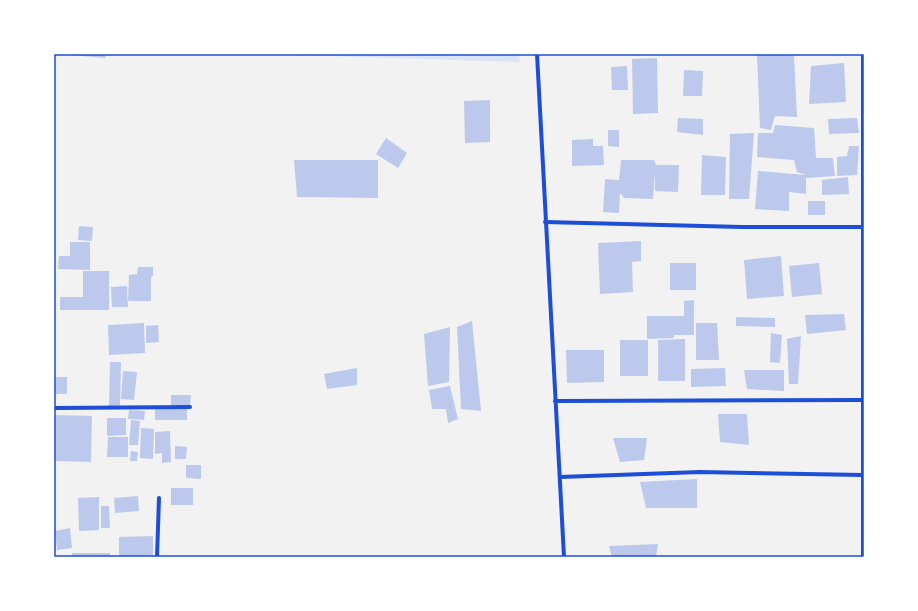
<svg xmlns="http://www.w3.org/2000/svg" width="918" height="611" viewBox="0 0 918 611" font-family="Roboto,sans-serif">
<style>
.green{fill:#dbe4f7}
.building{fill:#bdc9ec}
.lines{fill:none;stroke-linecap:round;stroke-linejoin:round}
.minor{stroke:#1d4ed8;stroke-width:4}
.neatline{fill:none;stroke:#1d4ed8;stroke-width:1.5}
</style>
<rect width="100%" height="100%" fill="#f2f2f2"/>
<path class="green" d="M265,54H519L520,62Z"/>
<g class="building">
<path d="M70,54H106L105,58L70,55Z"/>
<path d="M757,55H794L797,117L775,116L771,130L760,128Z"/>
<path d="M657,58L658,113L633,114L632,59Z"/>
<path d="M844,63L846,102L809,104L811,66Z"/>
<path d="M627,66L628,90H612L611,67Z"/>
<path d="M684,70L703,71L702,96H683Z"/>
<path d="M490,100V142L465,143L464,101Z"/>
<path d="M678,118L703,119V135L677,132Z"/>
<path d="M857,118L859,133L829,134L828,119Z"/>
<path d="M775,125L814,128L816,158H833L835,176L806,178V194L789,192V211L755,209L758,171L806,175L797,172L794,160L757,157L758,133H773Z"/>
<path d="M608,130H619V147L608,146Z"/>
<path d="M754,133L749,199H729L730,134Z"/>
<path d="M386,138L407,153L398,168L376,154Z"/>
<path d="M593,139V146H603L604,165L572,166V140Z"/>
<path d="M849,146H859L857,175L837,176V157L847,156Z"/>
<path d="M702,155L726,157L725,195H701Z"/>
<path d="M294,160H378V198L297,197Z"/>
<path d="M621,160H654L656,165H679L678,192L655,191V172L653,199L624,198L620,193L619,213L603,212L605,179L619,180Z"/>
<path d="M848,177L849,194L822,195V180Z"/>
<rect x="808" y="201" width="17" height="14"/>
<path d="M79,226L93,227L92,241L78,240Z"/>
<path d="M641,241V261L632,262L633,292L600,294L598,243Z"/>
<path d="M70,242H90V270L58,269L59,256H70Z"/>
<path d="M781,256L784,296L747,299L744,260Z"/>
<rect x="670" y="263" width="26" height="27"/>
<path d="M819,263L822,294L792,297L789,266Z"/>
<path d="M138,267H153V276L151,277V301H128L129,275L137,274Z"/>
<path d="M83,271H109V310H60V297H83Z"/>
<path d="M127,286L128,307H112L111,287Z"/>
<path d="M694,300V335H674V338L647,339V316H684V301Z"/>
<path d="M844,314L846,330L807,334L805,315Z"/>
<path d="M736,317L775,318V327L736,326Z"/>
<path d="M472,321L481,411L461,409L457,327Z"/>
<path d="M144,323L145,353L109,355L108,325Z"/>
<path d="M696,323H717L719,360H696Z"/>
<path d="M158,325L159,342L146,343V326Z"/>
<path d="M450,327L449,382L428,386L424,334Z"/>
<path d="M771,333L782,335L780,363L770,362Z"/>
<path d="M801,336L798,384H789L787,339Z"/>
<path d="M685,339V381H658V340Z"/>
<rect x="620" y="340" width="28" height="36"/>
<path d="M566,350H604V382L567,383Z"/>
<path d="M110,362H121L120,406H109Z"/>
<path d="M357,368V385L327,389L324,374Z"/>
<path d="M725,368L726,386L691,387V369Z"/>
<path d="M744,370H784V391L747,389Z"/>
<path d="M123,371L137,372L134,400L121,399Z"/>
<rect x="54" y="377" width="13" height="17"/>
<path d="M450,386L458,419L448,423L446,409H432L429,390Z"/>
<path d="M171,395H191L190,406H171Z"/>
<rect x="155" y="409" width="32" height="11"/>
<path d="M129,410L145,411L144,420L128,419Z"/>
<path d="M718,414H747L749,445L720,442Z"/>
<path d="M55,415L92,416L91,462L54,461Z"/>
<path d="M107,418H126V435L107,436Z"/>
<path d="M131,420L140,421L138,445H129Z"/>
<path d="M141,428L154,429L153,459L140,458Z"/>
<path d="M170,431L171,462L162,463V453L155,454V432Z"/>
<path d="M108,437H128V457H107Z"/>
<path d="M613,438H647L644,460L620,462Z"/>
<path d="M175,446L187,447L186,459H175Z"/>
<path d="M131,451L138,452L137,461H130Z"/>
<path d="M186,465H201V479L186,478Z"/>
<path d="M697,479V508H646L640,482Z"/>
<rect x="171" y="488" width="22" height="17"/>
<path d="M138,496L139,511L115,513L114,498Z"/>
<path d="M99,497V530L79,531L78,498Z"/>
<path d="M101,506H109L110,528H101Z"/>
<path d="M70,528L72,548L57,550L55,531Z"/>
<path d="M153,536V557H119V537Z"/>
<path d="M658,544L656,557H612L609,546Z"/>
<rect x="72" y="553" width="38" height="4"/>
</g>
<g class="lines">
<g class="minor">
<path d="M537,54L564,557"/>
<path d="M545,222L742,227H863"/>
<path d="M555,401L863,400"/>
<path d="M54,408L190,407"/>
<path d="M560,477L700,472L863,475"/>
<path d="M157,557L159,498"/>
<path d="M863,557V54"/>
</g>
</g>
<rect width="918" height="611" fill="none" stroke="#ffffff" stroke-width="110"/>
<rect x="55" y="55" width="808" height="501" class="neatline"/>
</svg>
